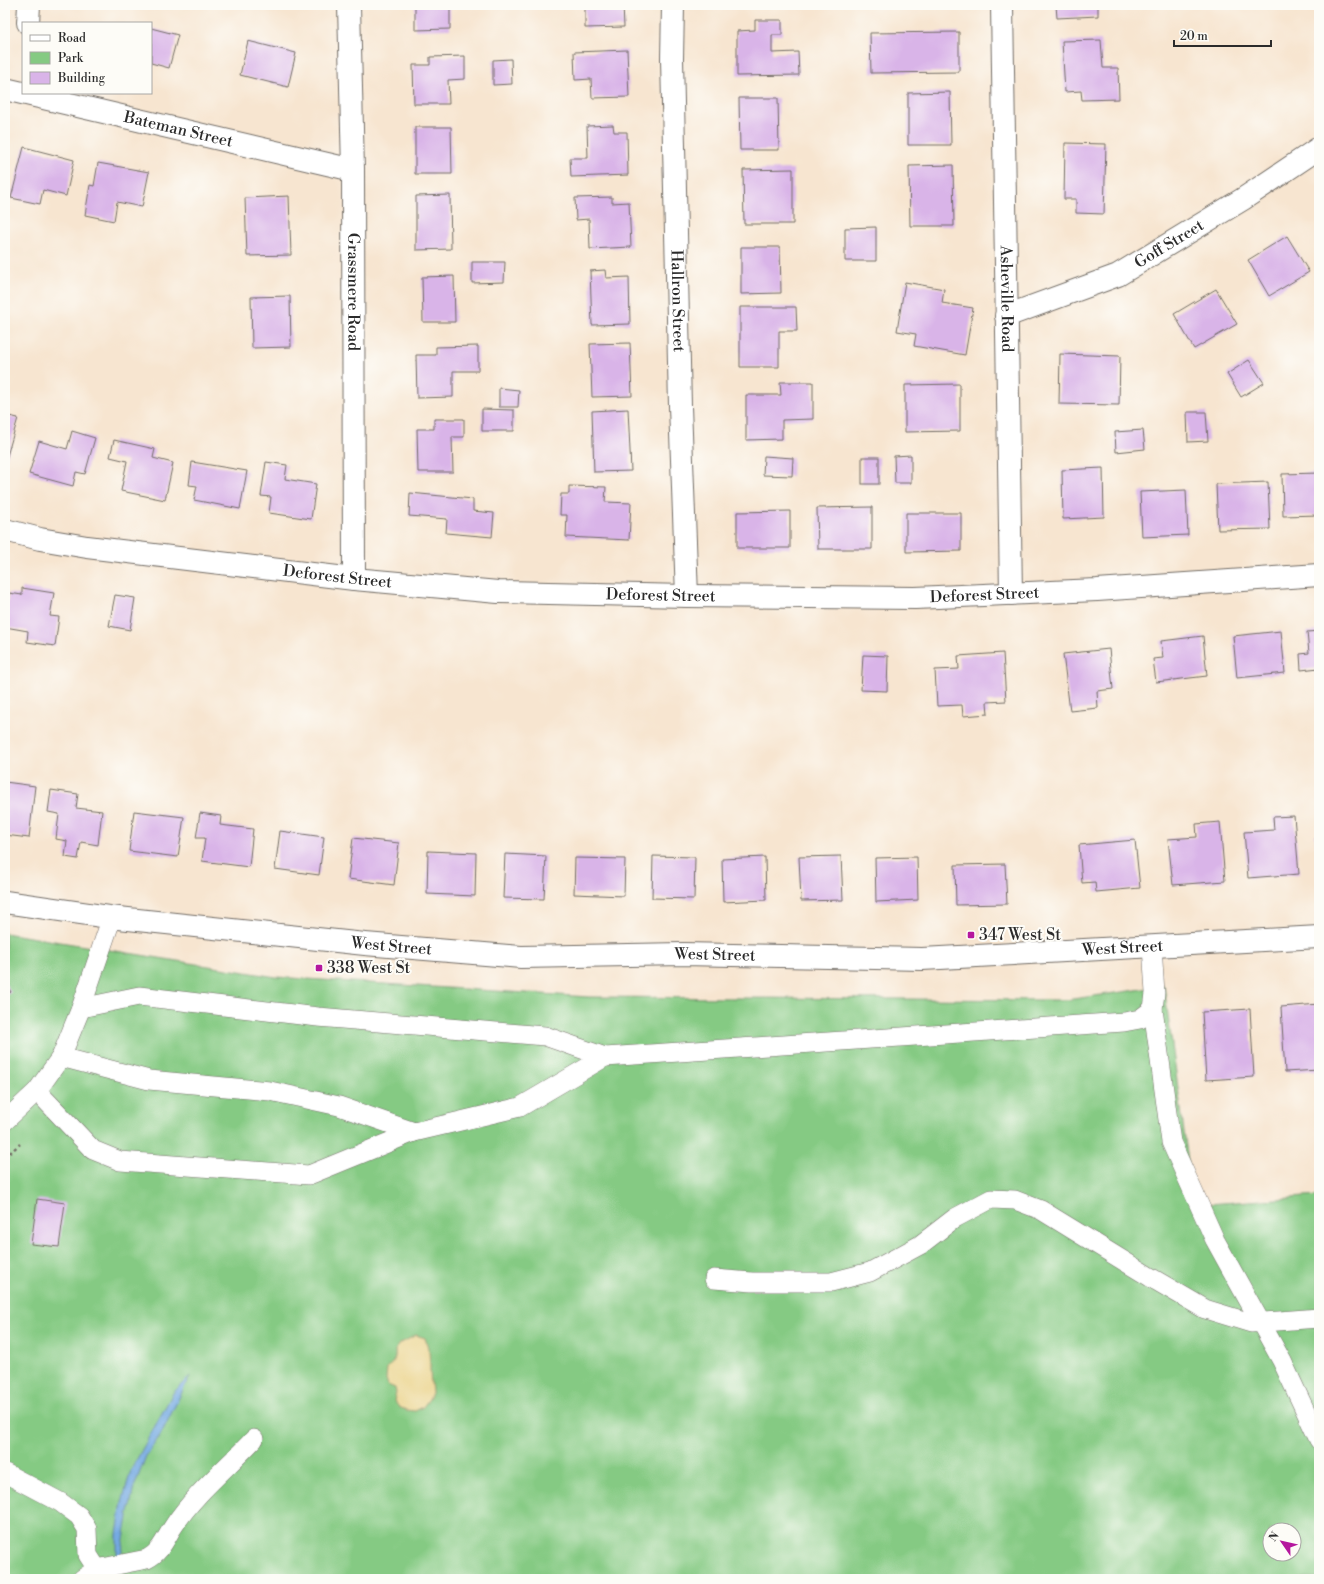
<svg xmlns="http://www.w3.org/2000/svg" width="1324" height="1584" viewBox="0 0 1324 1584" font-family="'Libre Bodoni',serif">
<style>
.green{fill:#85ca83;stroke:#587a57;fill-rule:evenodd}
.sand{fill:#eeda9e;stroke:#8c8264}
.water{fill:#75aae2;stroke:#506a86}
.building{fill:#d9b4e8}
.lines{fill:none;stroke-linecap:round;stroke-linejoin:round}
.service-casing{stroke:#726c65;stroke-width:20}
.minor-casing{stroke:#726c65;stroke-width:24}
.tertiary-casing{stroke:#726c65;stroke-width:24}
.path{stroke:#726c65;stroke-width:2.5;stroke-dasharray:3 3;stroke-linecap:butt}
.service{stroke:#fff;stroke-width:19}
.minor{stroke:#fff;stroke-width:22}
.tertiary{stroke:#fff;stroke-width:22}
.poi-dot{fill:#b5179e;stroke:#fdfcf7;stroke-width:1.5}
.labels{text-anchor:middle;dominant-baseline:central;stroke-width:4;stroke-linejoin:round;paint-order:stroke}
.street-label{font-size:16px;fill:#2b2b2b;stroke:#fdfcf7}
.poi-label{font-size:16px;fill:#2b2b2b;stroke:#fdfcf7;text-anchor:start}
</style>
<rect width="100%" height="100%" fill="#fdfcf7"/>
<filter id="ink" filterUnits="userSpaceOnUse"><feTurbulence type="fractalNoise" baseFrequency=".025" numOctaves="2"/><feDisplacementMap in="SourceGraphic" scale="8" xChannelSelector="R" yChannelSelector="G"/><feConvolveMatrix kernelMatrix="1 2 1 2 8 2 1 2 1" color-interpolation-filters="sRGB"/></filter>
<filter id="wash" filterUnits="userSpaceOnUse"><feTurbulence type="fractalNoise" baseFrequency=".012" numOctaves="4" result="noise"/><feDisplacementMap in="SourceGraphic" scale="16" xChannelSelector="R" yChannelSelector="G"/><feGaussianBlur stdDeviation="0.9" result="paint"/><feColorMatrix in="noise" values="0 0 0 0 0 0 0 0 0 0 0 0 0 0 0 0 0 1.4 0 .05"/><feComposite in="paint" operator="in"/></filter>
<g filter="url(#wash)">
<rect width="100%" height="100%" fill="#f7e5d0"/>
<path class="green" d="M5,933L276,977L589,997L1066,1000L1164,986L1194,1205L1319,1196V1579H5ZM1270,1530H1294V1554H1270Z"/>
<path class="sand" d="M416,1335L425,1338L429,1351L430,1365V1373L432,1393L429,1399L423,1407L415,1411L406,1410L399,1407L394,1401L396,1393L395,1388L388,1385L386,1379L387,1368C394,1362 396,1359 395,1350L401,1343Z"/>
<path class="water" d="M190,1376L161,1434L146,1456L133,1490L121,1556L117,1555V1534L122,1502L131,1470L173,1393Z"/>
<g id="blocks">
<g class="building">
<path d="M415,5H450V29L415,30Z"/>
<path d="M585,5H623L624,27L585,28Z"/>
<path d="M1056,5H1098V16L1057,18Z"/>
<path d="M755,20H782V35H772V53L798,52L799,75L737,76V31L755,30Z"/>
<path d="M151,28L178,35L169,68L151,63Z"/>
<path d="M959,32V72L871,73L870,33Z"/>
<path d="M1101,40L1103,68H1118L1119,99L1082,100L1081,91L1065,92L1062,41Z"/>
<path d="M248,41L296,53L288,87L240,75Z"/>
<path d="M627,50L629,97L592,98L591,79L575,80L574,52Z"/>
<path d="M465,56V79L448,80L449,104H414L413,65H430V57Z"/>
<path d="M511,59L512,84L493,85V60Z"/>
<path d="M950,92L951,145H908V93Z"/>
<path d="M739,98H778L779,150H740Z"/>
<path d="M613,125L614,132H627L628,175L571,177L570,158H588L587,126Z"/>
<path d="M415,127H451L452,174H415Z"/>
<path d="M1065,143L1106,144L1104,214L1076,213V199H1064Z"/>
<path d="M24,147L74,160L66,196L43,190L40,204L11,198Z"/>
<path d="M98,163L149,172L142,207L117,202L114,221L85,215L90,185L94,186Z"/>
<path d="M953,165L954,226H910L909,166Z"/>
<path d="M793,169V224H744L743,170Z"/>
<path d="M450,195L451,249L416,250V196Z"/>
<path d="M289,196L291,255L247,256L245,198Z"/>
<path d="M612,197V203L629,202L631,247L590,249L589,219L576,220L575,198Z"/>
<path d="M876,227V261H845V228Z"/>
<path d="M1287,236L1309,272L1269,296L1248,260Z"/>
<path d="M741,247H780L781,293L741,294Z"/>
<path d="M472,262H505L504,282L472,283Z"/>
<path d="M605,270L606,278L629,277L630,324L592,325L590,271Z"/>
<path d="M454,276L455,322H423L422,277Z"/>
<path d="M905,282L944,289L942,303L973,308L965,355L914,346L916,334L897,331Z"/>
<path d="M1216,289L1237,324L1194,349L1174,314Z"/>
<path d="M290,296L291,347L252,348L251,297Z"/>
<path d="M740,307H796L797,331H779V367H740Z"/>
<path d="M630,343L632,396L592,397L590,344Z"/>
<path d="M478,346V371H453V397L417,398L416,355H436V347Z"/>
<path d="M1060,354L1120,356L1119,405L1059,404Z"/>
<path d="M1249,360L1264,383L1241,397L1227,374Z"/>
<path d="M780,382H813V419L782,420V439L746,440V395H781Z"/>
<path d="M960,384V431L905,432V385Z"/>
<path d="M499,388L519,390L518,407H499Z"/>
<path d="M482,409L514,410V431H482Z"/>
<path d="M628,409L631,471L594,472L592,411Z"/>
<path d="M1187,412H1206L1208,441L1188,442Z"/>
<path d="M5,415L18,418L5,463Z"/>
<path d="M434,419H464V437H452L453,472H418L417,429H434Z"/>
<path d="M1143,430L1145,449L1116,452L1115,432Z"/>
<path d="M72,431L95,438L85,474L76,472L73,486L29,474L39,441L67,449Z"/>
<path d="M114,440L155,449L153,458L173,463L165,500L121,491L127,461L110,457Z"/>
<path d="M911,455V483H895L894,456Z"/>
<path d="M764,456L793,458L792,476L763,475Z"/>
<rect x="862" y="457" width="17" height="27"/>
<path d="M192,462L247,471L240,509L194,500L197,486L189,485Z"/>
<path d="M266,462L287,465L285,479L316,484L311,519L269,513L271,497L261,496Z"/>
<path d="M1103,468L1104,517L1063,519L1062,470Z"/>
<path d="M1319,473V515L1283,516L1282,474Z"/>
<path d="M1268,482L1270,529L1218,530L1216,484Z"/>
<path d="M569,486L606,487L605,502L631,503L629,540L566,537L567,515H560L561,494H569Z"/>
<path d="M1186,490L1188,535L1142,537L1140,492Z"/>
<path d="M410,493L473,499V511L494,513L492,537L446,533L447,519L409,516Z"/>
<path d="M872,507V549H818L817,508Z"/>
<path d="M790,511V548H737V512Z"/>
<path d="M906,513H961V551L906,552Z"/>
<path d="M22,588L54,593L50,616L59,617L55,646L27,642L28,631L5,627V617L9,593L22,595Z"/>
<path d="M115,595L135,598L130,630L109,626Z"/>
<path d="M1281,631L1285,673L1237,678L1233,636Z"/>
<path d="M1319,631V668L1301,670L1300,654L1309,653L1307,632Z"/>
<path d="M1203,636L1207,676L1156,682L1153,659L1163,658L1161,641Z"/>
<path d="M1109,649L1113,689L1097,691L1098,708L1070,711L1063,654Z"/>
<path d="M1003,653L1006,701L987,702L988,714L963,716L962,705L937,706L935,670L959,669L958,656Z"/>
<path d="M863,655L888,656L887,691L861,690Z"/>
<path d="M5,782L35,786L29,838L5,835Z"/>
<path d="M51,790L78,794L76,808L102,811L98,845L81,842L78,859L65,857L67,841L56,839L59,814L48,812Z"/>
<path d="M134,811L184,817L178,857L129,851Z"/>
<path d="M200,813L221,816L220,825L253,829L249,867L202,861L205,838H196Z"/>
<path d="M1294,816L1299,874L1248,878L1244,832L1274,830L1273,817Z"/>
<path d="M1220,822L1225,881L1173,885L1168,839L1197,837L1196,824Z"/>
<path d="M280,831L324,837L319,875L275,869Z"/>
<path d="M1315,835H1319V864H1318Z"/>
<path d="M353,838L399,843L394,885L348,879Z"/>
<path d="M1135,840L1140,888L1096,892L1095,882L1082,883L1079,845Z"/>
<path d="M428,851L476,853L475,896L427,894Z"/>
<path d="M505,854L546,856L544,899L503,898Z"/>
<path d="M653,856L695,857L694,899L652,898Z"/>
<path d="M841,856L843,900L801,901L799,857Z"/>
<path d="M765,857L766,900L723,902L722,859Z"/>
<path d="M917,857L918,900L876,902L875,858Z"/>
<path d="M575,858L625,859L624,896L574,894Z"/>
<path d="M1005,864L1007,904L956,905L955,865Z"/>
<path d="M5,983L11,992L5,996Z"/>
<path d="M1319,1004V1070L1285,1072L1281,1007Z"/>
<path d="M1250,1009L1254,1077L1206,1080L1202,1012Z"/>
<path d="M37,1199L65,1203L59,1247L31,1244Z"/>
</g>
</g>
</g>
<g filter="url(#ink)">
<use href="#blocks" fill-opacity="0" stroke="#726c65" stroke-width="1"/>
<g class="lines">
<defs>
<g id="service">
<path d="M81,1008L139,996L318,1017L545,1036L605,1057L1124,1022L1140,1019L1153,1009L1155,993L1152,946"/>
<path d="M1153,1009L1171,1142L1215,1240L1282,1361L1319,1440"/>
<path d="M61,1057L149,1080L270,1091L339,1106L414,1132"/>
<path d="M37,1091L93,1150L120,1161L309,1175L414,1132L520,1107L605,1057"/>
<path d="M5,1121L37,1091L61,1057L81,1008L112,917"/>
<path d="M714,1279L752,1282H831L870,1272L920,1245L955,1218L991,1199L1015,1200L1041,1210L1150,1277L1205,1309L1251,1323L1319,1318"/>
<path d="M5,1473L60,1502L79,1516L87,1529L88,1555L97,1569"/>
<path d="M82,1579L97,1569L147,1559C161,1552 165,1539 173,1527C195,1493 227,1468 254,1439"/>
</g>
<g id="minor">
<path id="s1" d="M349,5L353,170L354,579"/>
<path id="s2" d="M673,5L672,59L680,406L687,596"/>
<path id="s3" d="M1002,5L1011,594"/>
<path d="M28,23L29,5"/>
<path id="s4" d="M5,89L353,170"/>
<path id="s5" d="M1006,316L1118,275L1243,199L1319,148"/>
<path id="s6" d="M5,530L40,539L87,547L354,579L498,592L687,596L915,598L1097,590L1319,575"/>
</g>
<g id="tertiary">
<path id="s7" d="M5,902L109,917L365,944L521,957L683,954L922,959L1319,937"/>
</g>
</defs>
<use href="#service" class="service-casing"/>
<use href="#minor" class="minor-casing"/>
<use href="#tertiary" class="tertiary-casing"/>
<path class="path" d="M5,1157L20,1144"/>
<use href="#service" class="service"/>
<use href="#minor" class="minor"/>
<use href="#tertiary" class="tertiary"/>
</g>
</g>
<g class="poi-dot">
<rect x="967" y="931" width="8" height="8" rx="2"/>
<rect x="315" y="964" width="8" height="8" rx="2"/>
</g>
<g class="labels">
<g class="street-label">
<text stroke="none"><textPath href="#s4" startOffset="178">Bateman Street</textPath></text>
<text stroke="none"><textPath href="#s5" startOffset="179">Goff Street</textPath></text>
<text stroke="none"><textPath href="#s1" startOffset="287">Grassmere Road</textPath></text>
<text stroke="none"><textPath href="#s3" startOffset="294">Asheville Road</textPath></text>
<text stroke="none"><textPath href="#s2" startOffset="296">Hallron Street</textPath></text>
<text stroke="none"><textPath href="#s6" startOffset="336">Deforest Street</textPath></text>
<text stroke="none"><textPath href="#s6" startOffset="660">Deforest Street</textPath></text>
<text stroke="none"><textPath href="#s6" startOffset="984">Deforest Street</textPath></text>
<text stroke="none"><textPath href="#s7" startOffset="389">West Street</textPath></text>
<text stroke="none"><textPath href="#s7" startOffset="1121">West Street</textPath></text>
<text stroke="none"><textPath href="#s7" startOffset="713">West Street</textPath></text>
</g>
<g class="poi-label">
<text x="979" y="935">347 West St</text>
<text x="327" y="968">338 West St</text>
</g>
</g>
<rect width="1324" height="1584" fill="none" stroke="#fdfcf7" stroke-width="20"/>
<rect x="22" y="22" width="130" height="72" fill="#fdfcf7" stroke="#a9a8a5"/>
<rect x="30" y="35" width="20" height="6" fill="#ffffff" stroke="#a9a8a5"/>
<text x="58" y="42" font-size="12" fill="#2b2b2b">Road</text>
<rect x="30" y="52" width="20" height="12" fill="#85ca83" stroke="#a9a8a5"/>
<text x="58" y="62" font-size="12" fill="#2b2b2b">Park</text>
<rect x="30" y="72" width="20" height="12" fill="#d9b4e8" stroke="#a9a8a5"/>
<text x="58" y="82" font-size="12" fill="#2b2b2b">Building</text>
<g transform="translate(1282 1542) rotate(304)"><circle r="19" fill="#fdfcf7" stroke="#a9a8a5"/>
<path d="M0-3L7 15L0 10L-7 15Z" fill="#b5179e"/>
<text y="-6" font-size="11" font-weight="bold" text-anchor="middle" fill="#2b2b2b">N</text>
</g>
<path d="M1174 40v6h97v-6" fill="none" stroke="#2b2b2b" stroke-width="2"/>
<text x="1180" y="40" font-size="12" fill="#2b2b2b" stroke="#fdfcf7" stroke-width="3" paint-order="stroke">20 m</text>
</svg>
